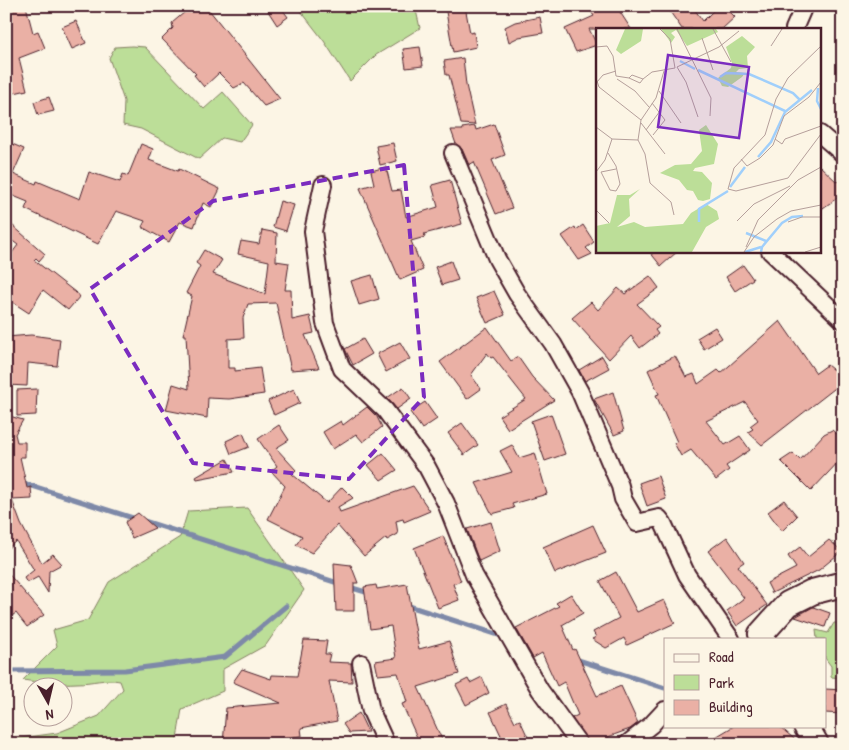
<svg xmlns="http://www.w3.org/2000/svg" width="849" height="750" viewBox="0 0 849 750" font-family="'Patrick Hand',sans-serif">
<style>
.green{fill:#bcde98;stroke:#837e62}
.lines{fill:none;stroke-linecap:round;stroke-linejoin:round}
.stream{stroke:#7e89a8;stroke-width:5}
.building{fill:#eab0a5;stroke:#4a1f2b}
.street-casing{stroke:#4a1f2b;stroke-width:20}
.secondary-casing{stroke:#4a1f2b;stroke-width:28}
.street{stroke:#fcf5e5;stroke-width:16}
.secondary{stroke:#fcf5e5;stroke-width:24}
.marked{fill:none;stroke:#7b2cbf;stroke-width:4;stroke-dasharray:10 6;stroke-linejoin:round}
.inset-river{fill:none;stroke:#a0cffb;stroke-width:2.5}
.inset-road{fill:none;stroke:#b59f9b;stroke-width:1}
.view{fill:#7b2cbf;fill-opacity:0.15;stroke:#7b2cbf;stroke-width:2.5}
.inset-edge{fill:none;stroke:#4a1f2b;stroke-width:2.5}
</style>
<rect width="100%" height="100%" fill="#fcf5e5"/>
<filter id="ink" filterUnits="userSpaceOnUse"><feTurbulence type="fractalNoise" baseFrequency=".02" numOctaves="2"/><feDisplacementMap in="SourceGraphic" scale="10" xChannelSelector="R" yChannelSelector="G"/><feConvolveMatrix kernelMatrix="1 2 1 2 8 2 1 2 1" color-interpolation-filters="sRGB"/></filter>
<g filter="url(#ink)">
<g class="green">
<path d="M297,6H415L420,28L376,55L350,81L324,41Z"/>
<path d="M132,46L145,47L204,109L223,92L252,125L240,142L222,138L199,159L141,129L123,125L124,101L109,58L115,47Z"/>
<path d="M247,508L304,590L266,645L223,669V691L182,709L176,744H6V740L57,733L99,716L123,689L120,681C105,678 92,683 77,683C59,684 41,683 23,680L57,646L53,630L88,620L109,582L180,537L188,511Z"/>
<path d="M834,623H843V678L831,677V666L825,658V639H817L816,630L828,633Z"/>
</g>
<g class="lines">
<g class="stream">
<path d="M20,482L136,519"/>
<path d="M144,521L341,584"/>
<path d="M349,587L369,593"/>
<path d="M406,605L505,637"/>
<path d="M575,659L665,688"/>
<path d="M6,671L125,670L225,657L286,606"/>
</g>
</g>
<g class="building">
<path d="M6,6H26L33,33L38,31L45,48L19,58L27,90L6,95Z"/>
<path d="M192,6H206L280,99L264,106L244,83L234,88L219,73L204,87L194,75L196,74L162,39L173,28L172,23Z"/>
<path d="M275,6H280L288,17L277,25L268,11Z"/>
<path d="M445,6H465L470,33L474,32L476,47L453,52Z"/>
<path d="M587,6H616L631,29H589L597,45L576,52L565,29L594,16Z"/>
<path d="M666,6H692L703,21L718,6H724L735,17L722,29H682Z"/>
<path d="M540,17L543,33L519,37L509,42L505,27L515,22Z"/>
<path d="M76,21L86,43L72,49L62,27Z"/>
<path d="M420,47L423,66L406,68L403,49Z"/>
<path d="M463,58L466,85L475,125L461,124L449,75H446L444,61Z"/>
<path d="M49,97L54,111L38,115L34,102Z"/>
<path d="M494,124L505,155L492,160L512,208L496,214L474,162L469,165L462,149L456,144L451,130H463L462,128L475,126L476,130Z"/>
<path d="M10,143L24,149L13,174L36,184L37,181L80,199L89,172L120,182L123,174L128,176L141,144L153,149L149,160L178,171L179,169L220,189L211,207L203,203L194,227L180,222L169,242L142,227L145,221L116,211L98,244L25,209L28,202L6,193V150Z"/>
<path d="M393,143L397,161L380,165L376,146Z"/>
<path d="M820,166L837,182L843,177V194L820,210Z"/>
<path d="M386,167L392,191L401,190L406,217L438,207L432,185L450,180L462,224L424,234L425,237L411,241L423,270L400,280L360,188L374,184L371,171Z"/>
<path d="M280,201L294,205L286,231L273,227Z"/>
<path d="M12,225L45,254L39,261L36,258L34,260L80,296L68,310L43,290L29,313L6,298V261L18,245L6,236Z"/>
<path d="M583,225L594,242L586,248L592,254L579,260L562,236L575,227L576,230Z"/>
<path d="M262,230L277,233L276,261L289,263L285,290H291L292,320L310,316L314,333L305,335L319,368L291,370L276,303L248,304L243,318L244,338L228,339V368H235V371L260,368L264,394L229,399L208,398L207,418L166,410L173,384L189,389L186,335H183L192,296L186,293L200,266L196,263L204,250L222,260L213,274L265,294L269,261L238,254L241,241L259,244Z"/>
<path d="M649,251H678L661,266Z"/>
<path d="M451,261L458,280L442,285L435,267Z"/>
<path d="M743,265L753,279L735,291L726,277Z"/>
<path d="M372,275L379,299L359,305L351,281Z"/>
<path d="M650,276L659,288L637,304L659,327L655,330L658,334L640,348L631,336L609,359L572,318L591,302L598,310L618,288L625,294Z"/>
<path d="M494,291L505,315L487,323L476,298Z"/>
<path d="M780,321L816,373L827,365L843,378V382L762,445L748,432L753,429L750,426L758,420L745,402L706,421L725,445L740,436L750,450L726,466L729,470L716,480L691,450L681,456L674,443L677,442L656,395L659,394L648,370L675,356L686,377L694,374L698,384L718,370L721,373Z"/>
<path d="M487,327L511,361L518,357L532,377L554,400L508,429L499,416L526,399L493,357L491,358L487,353L471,375L481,389L467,399L440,362Z"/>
<path d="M715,327L722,338L704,349L697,338Z"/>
<path d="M31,335L60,339L57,366L28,363L27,386L7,385L6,337Z"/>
<path d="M363,339L372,354L353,365L345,349Z"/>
<path d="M400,342L410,359L386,372L377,354Z"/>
<path d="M602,356L609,368L585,381L579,370Z"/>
<path d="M403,387L411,399L397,409L387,398Z"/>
<path d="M37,389L36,415L17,416V390Z"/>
<path d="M294,389L300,403L274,415L268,401Z"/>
<path d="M613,392L624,431L614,435L594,399Z"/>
<path d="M425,402L437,419L422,429L410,412Z"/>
<path d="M367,407L377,417L382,427L363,442L356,434L333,449L323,432L341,421L343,425Z"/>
<path d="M551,414L565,454L545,461L531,421Z"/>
<path d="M6,415L23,420L15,434L17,442H25V457H20L27,488L31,487L32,499L12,500L21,524L42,563L53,554L62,564L49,571L48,593L38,577L27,583L24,578L34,570L16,541L6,550V488L10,495L6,475L8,465Z"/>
<path d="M462,423L478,445L464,455L448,433Z"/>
<path d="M279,425L289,440L276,448L296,470L292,474L327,503L342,487L353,498L338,507L340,512L413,486L430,511L404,522L403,519L396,521L398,534L387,540L386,538L364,556L337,525L312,553L296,545L302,536L268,519L285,486L271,471L277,466L258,439Z"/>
<path d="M832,430L843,439V457L811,491L781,461L793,453L800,460L824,434Z"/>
<path d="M243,433L249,447L231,454L226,441Z"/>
<path d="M512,445L519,458L535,453L547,494L512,504L514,508L492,514L476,483L512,472L500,451Z"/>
<path d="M383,453L397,470L381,480L368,465Z"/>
<path d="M227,459L234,472L197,479L196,477Z"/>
<path d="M658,476L666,499L647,506L639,483Z"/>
<path d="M784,500L797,516L782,531L768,512Z"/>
<path d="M138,513L155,528L132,538L125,522Z"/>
<path d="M491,522L500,551L479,561L467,529Z"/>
<path d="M593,525L606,553L555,573L543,547Z"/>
<path d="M443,536L461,581L453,584L459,600L438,608L414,548Z"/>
<path d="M727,537L744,562L738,566L767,605L737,626L727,611L744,598L708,551Z"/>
<path d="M829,540L842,551L819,570L772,593L767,583L796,568L788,556L800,547L808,557Z"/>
<path d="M334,563L351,565L358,583H354V611H336Z"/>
<path d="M6,571L44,615L27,627L16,613L6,620Z"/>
<path d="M616,572L637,612L664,600L675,623L627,645L624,638L606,648L592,639L596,637L593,632L619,618L600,581Z"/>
<path d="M407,584L419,649L449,641L459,674L418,687L444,744H420L402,704L407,702L398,673L378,675L375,661L396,658L391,626L370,629L364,587L376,585L377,589Z"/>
<path d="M571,594L583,613L562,625L573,650L575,649L597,696L621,686L638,723L630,729L608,737L611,744H589L572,718L578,715L564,682L557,686L542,653L533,658L516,628L559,606L556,603Z"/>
<path d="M813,607L830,613L825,627L795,617Z"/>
<path d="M304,640L327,641L325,654H330L328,662L351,663L352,682L329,681L337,721L301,728L302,736L292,737L295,744H223L226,708L281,703L233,682L242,669L271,679L272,675L297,676Z"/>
<path d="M482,677L489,693L466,705L456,685L468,679L470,683Z"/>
<path d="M825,689L843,690V714L825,713Z"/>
<path d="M506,704L515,722L520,720L531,744H505L490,712Z"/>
<path d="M359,713L368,732L349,733L343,724Z"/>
<path d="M734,726H779L800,744H704Z"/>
</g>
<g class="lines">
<defs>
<g id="street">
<path d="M794,29L804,6"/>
<path d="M820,134L843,154"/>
<path d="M453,153L497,259L517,294L553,344L580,392L620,486L623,499L637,523L659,518L663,523L687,575L731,639"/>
<path d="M323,185L313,231L325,323L342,369L385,410L427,467L446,503L474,575L540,690L579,744"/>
<path d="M770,251L843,320"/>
<path d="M361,663L371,711L386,744"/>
<path d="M627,744L651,725L665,710"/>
</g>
<g id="secondary">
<path d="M763,639L761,634L788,604L812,592L843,584"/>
<path d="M806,726L816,744"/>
</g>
</defs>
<use href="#street" class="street-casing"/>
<use href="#secondary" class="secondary-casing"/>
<use href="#street" class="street"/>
<use href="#secondary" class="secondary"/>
</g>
</g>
<path class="marked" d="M404,165L424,397L349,479L193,463L90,289L213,201Z"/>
<g transform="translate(596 28)">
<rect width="225" height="225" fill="#fcf5e5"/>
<path d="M29,1H47L45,13L25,26L20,22ZM65,1H120L122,4L91,18L80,2L75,5L79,9L75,15ZM146,8L159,19L151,28L152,40L143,41L140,44L149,45L146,49L132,59L126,58L122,50L135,40L136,35L130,19ZM110,97L122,116L118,136L99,140L97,143L106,144L116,155L114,171L107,173L102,172L97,163L91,162L83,152L64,145L79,137L95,136L106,123L103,102ZM44,161L33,171L34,188L21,199L38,194L49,199L87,196L95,185L110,176L121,183L123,191L110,199L96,224H0V198L14,195L21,167H34Z" fill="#bcde98"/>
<path class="inset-river" d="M84,33L99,41M102,42L189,83M124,49L130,45L153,46L197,65L204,72M222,60L221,73L225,81M162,129L175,114L189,84L216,62M134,159L149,139M103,194V181L132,163M150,205L170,213M149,224L165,219M165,224L166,219L186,195L196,189L207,188"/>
<path class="inset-road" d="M81,1L115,70L114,88M117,1L135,34M106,10L117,42M175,18L186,1M225,18L192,50L180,71L169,107L138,140L132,161L140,163L192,150L225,106M0,19L11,18L17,28L20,48L33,50L36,47L47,51L56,44L79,40L74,11L64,1M81,39L123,19L143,3M81,39L90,54L102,89M0,50L3,59L45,92M33,50L44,55L47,51M21,51L39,63L53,79M1,54L7,47L20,43M63,63L85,95M56,75L69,92L57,107M45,95L69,126M0,99L16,111L42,112L45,92L60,70L68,43M50,102L64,83M179,111L186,116L189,111L225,98M42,112L49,126L54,155L75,174L78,187M145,131L151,138L164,130L177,117L188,88L213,69L225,54M0,144L9,132L16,111M5,144L14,162L20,163L24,156L20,138L12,125M5,144L20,141M0,182L13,195M141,193L158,176L194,158M192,194L206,189H225M150,219L162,192L202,152L225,139M148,224L158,209L181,191L195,183L225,177M209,224L225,219"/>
<path class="view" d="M72,27L153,39L143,110L62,99Z"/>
<rect width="225" height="225" class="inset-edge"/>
</g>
<rect width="849" height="750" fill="none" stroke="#fcf5e5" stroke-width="25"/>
<rect x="12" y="12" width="824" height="725" fill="none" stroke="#4a1f2b" stroke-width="2" filter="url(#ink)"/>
<rect x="664" y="638" width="162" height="90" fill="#fcf5e5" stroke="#b59f9b"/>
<rect x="674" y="654" width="25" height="8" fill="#fcf5e5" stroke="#b59f9b"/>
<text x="709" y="662" font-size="15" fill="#4a1f2b">Road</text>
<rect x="674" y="675" width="25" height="15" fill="#bcde98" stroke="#b59f9b"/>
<text x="709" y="688" font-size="15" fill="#4a1f2b">Park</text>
<rect x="674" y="700" width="25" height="15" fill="#eab0a5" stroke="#b59f9b"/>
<text x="709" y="712" font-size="15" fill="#4a1f2b">Building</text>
<g transform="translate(48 702) rotate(172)"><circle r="24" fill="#fcf5e5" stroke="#b59f9b"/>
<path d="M0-4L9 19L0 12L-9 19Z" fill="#4a1f2b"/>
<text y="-8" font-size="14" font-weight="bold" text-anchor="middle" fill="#4a1f2b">N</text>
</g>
</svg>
